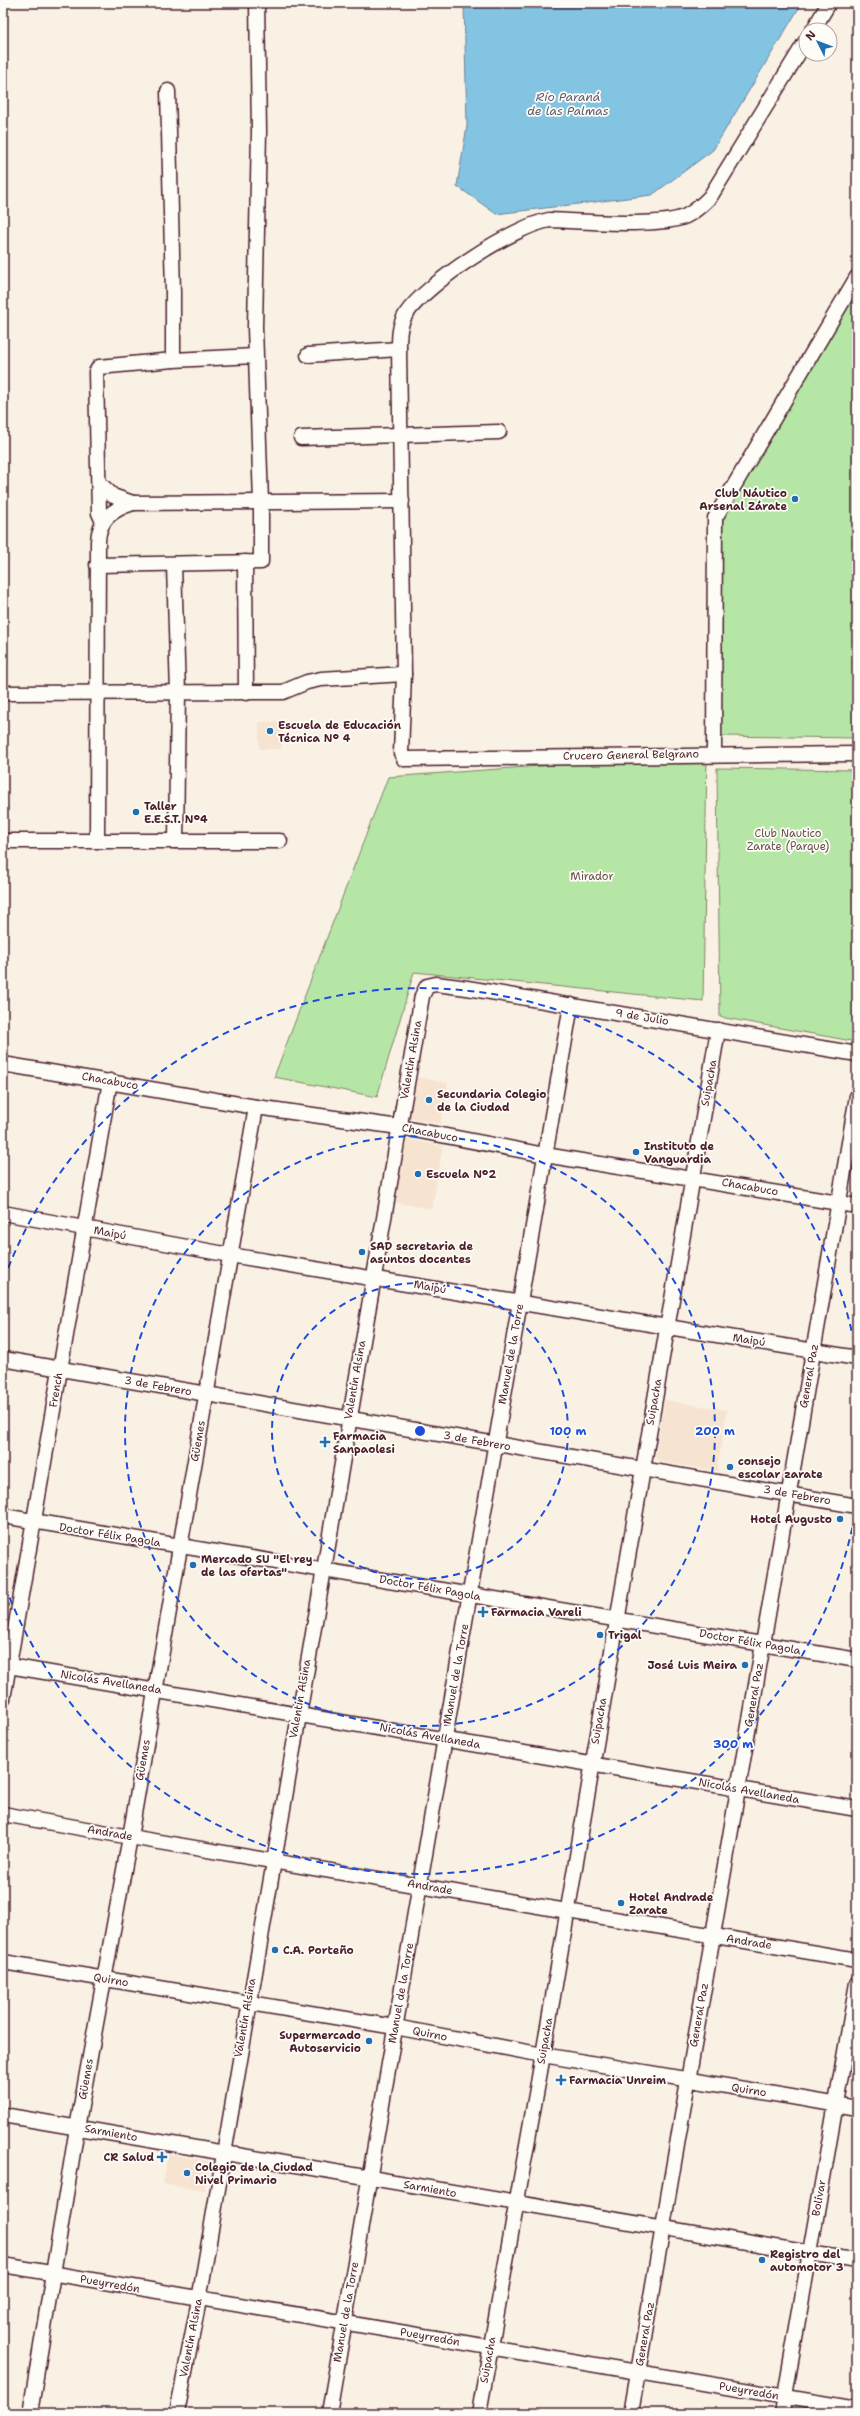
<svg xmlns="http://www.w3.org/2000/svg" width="860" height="2416" viewBox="0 0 860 2416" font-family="'Shantell Sans',sans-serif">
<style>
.built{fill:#f6e4d0}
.green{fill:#b6e6a6;stroke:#808268}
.water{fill:#83c4e3;stroke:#6c8299}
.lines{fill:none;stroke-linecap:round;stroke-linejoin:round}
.minor-casing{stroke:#4a1f2b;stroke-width:17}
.minor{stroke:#fdfcf7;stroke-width:14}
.ring{fill:none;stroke:#1d4ed8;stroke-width:2;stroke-dasharray:7 5}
.poi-dot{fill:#1f6fb2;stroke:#fdfcf7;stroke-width:1.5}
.labels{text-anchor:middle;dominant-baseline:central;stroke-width:3.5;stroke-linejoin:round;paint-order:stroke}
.poi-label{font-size:11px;font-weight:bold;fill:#4a1f2b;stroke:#fdfcf7;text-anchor:start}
.street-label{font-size:11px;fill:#4a1f2b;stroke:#fdfcf7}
.park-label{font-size:11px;fill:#65514a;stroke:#fdfcf7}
.water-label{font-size:12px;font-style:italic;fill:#5e596b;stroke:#fdfcf7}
.centre{fill:#1d4ed8;stroke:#fdfcf7;stroke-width:2}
.ring-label{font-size:12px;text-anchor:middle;font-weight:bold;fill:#1d4ed8;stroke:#fdfcf7;stroke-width:3.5;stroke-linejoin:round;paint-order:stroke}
</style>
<rect width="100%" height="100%" fill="#faf1e5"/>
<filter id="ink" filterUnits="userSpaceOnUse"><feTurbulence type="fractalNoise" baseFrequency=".025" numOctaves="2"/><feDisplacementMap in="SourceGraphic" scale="8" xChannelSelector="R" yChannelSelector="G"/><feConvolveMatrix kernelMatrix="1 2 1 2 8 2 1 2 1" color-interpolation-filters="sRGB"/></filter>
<g filter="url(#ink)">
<g class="built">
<path d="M281,721L282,749H259V722Z"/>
<path d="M417,1077L448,1083L441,1124L409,1118Z"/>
<path d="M404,1139L443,1146L432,1209L393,1202Z"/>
<path d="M665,1400L727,1410L717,1471L660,1462L655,1457Z"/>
<path d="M168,2154L210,2161L205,2191L163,2184Z"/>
</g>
<g class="green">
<path d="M857,276V738L721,736L719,523Z"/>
<path d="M707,754L703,1001L414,972L377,1097L274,1077L388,777Z"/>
<path d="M717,768L857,770V1042L720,1017Z"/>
</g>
<path class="water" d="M464,3H802L713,150L652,195L496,214L457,186L467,126Z"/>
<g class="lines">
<defs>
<g id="minor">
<path d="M813,30L829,3"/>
<path d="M806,41L710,197C703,204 696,211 686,216C661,228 580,221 549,220C512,227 427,283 406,314C399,325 399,337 399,349L404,674L401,753L404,759L857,754"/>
<path d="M168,91L173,293V360"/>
<path d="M308,355L399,349"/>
<path d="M301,438L499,432"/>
<path d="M99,483L113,496L133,503"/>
<path d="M103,522L99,513L96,372L99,367L173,360L255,356"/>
<path d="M245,562L246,693"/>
<path d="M97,565L261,562V502L255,327L259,131L257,3"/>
<path d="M174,565L178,693L176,841"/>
<path d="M3,693L283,692L307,682L321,679L404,674"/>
<path d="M714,754L715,518L857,277"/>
<path d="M97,840L98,541C99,519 113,509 133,503L402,501"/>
<path d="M3,841H280"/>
<path d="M3,1064L256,1107L399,1127L545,1155L857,1206"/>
<path d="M3,1213L230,1255L857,1358"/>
<path d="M3,1359L857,1506"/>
<path d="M3,1516L857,1660"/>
<path d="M3,1665L857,1809"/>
<path d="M3,1699L110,1081"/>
<path d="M3,1814L130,1837L857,1960"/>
<path d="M3,1962L395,2027L543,2055L857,2108"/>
<path d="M3,2115L857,2261"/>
<path d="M3,2265L857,2409"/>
<path d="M30,2413L77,2128L130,1837L256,1107"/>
<path d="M177,2413L199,2300L422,996L427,986L436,984L467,988L857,1054"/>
<path d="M329,2413L571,1005"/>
<path d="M479,2413L543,2055L718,1030"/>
<path d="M631,2413L857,1096"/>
<path d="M782,2413L857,1983"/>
</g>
</defs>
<use href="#minor" class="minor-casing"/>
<use href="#minor" class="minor"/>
</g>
</g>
<g class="ring">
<circle cx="420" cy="1431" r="148"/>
<circle cx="420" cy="1431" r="295"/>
<path d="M857 1504A443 443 0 0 1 4 1583M4 1279A443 443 0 0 1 857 1358"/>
</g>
<g class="poi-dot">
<circle cx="795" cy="499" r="4"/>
<circle cx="270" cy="731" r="4"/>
<circle cx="136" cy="812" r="4"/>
<circle cx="429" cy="1100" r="4"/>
<circle cx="636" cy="1152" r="4"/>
<circle cx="418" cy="1174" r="4"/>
<circle cx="362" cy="1252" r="4"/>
<path d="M323 1436h4v4h4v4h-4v4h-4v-4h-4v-4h4z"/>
<circle cx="730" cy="1467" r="4"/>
<circle cx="840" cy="1519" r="4"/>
<circle cx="193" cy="1565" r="4"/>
<path d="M481 1606h4v4h4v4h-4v4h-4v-4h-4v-4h4z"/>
<circle cx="600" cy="1635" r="4"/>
<circle cx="745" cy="1665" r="4"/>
<circle cx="621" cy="1903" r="4"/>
<circle cx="275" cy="1950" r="4"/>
<circle cx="369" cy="2041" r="4"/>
<path d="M559 2074h4v4h4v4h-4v4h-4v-4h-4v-4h4z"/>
<path d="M160 2151h4v4h4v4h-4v4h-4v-4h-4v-4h4z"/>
<circle cx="187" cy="2173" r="4"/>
<circle cx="762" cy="2260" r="4"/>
</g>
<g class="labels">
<g class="poi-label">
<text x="787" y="493" text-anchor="end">Club Náutico<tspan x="787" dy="13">Arsenal Zárate</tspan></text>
<text x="278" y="725">Escuela de Educación<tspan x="278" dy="13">Técnica N° 4</tspan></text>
<text x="144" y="806">Taller<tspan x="144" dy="13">E.E.S.T. N°4</tspan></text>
<text x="437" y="1094">Secundaria Colegio<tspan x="437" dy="13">de la Ciudad</tspan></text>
<text x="644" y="1146">Instituto de<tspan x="644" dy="13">Vanguardia</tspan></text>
<text x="426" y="1174">Escuela N°2</text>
<text x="370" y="1246">SAD secretaria de<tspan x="370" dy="13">asuntos docentes</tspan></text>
<text x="333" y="1436">Farmacia<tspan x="333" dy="13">Sanpaolesi</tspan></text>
<text x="738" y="1461">consejo<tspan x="738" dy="13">escolar zarate</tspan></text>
<text x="832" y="1519" text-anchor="end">Hotel Augusto</text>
<text x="201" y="1559">Mercado SU "El rey<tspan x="201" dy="13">de las ofertas"</tspan></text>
<text x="491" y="1612">Farmacia Vareli</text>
<text x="608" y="1635">Trigal</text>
<text x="737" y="1665" text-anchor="end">José Luis Meira</text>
<text x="629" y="1897">Hotel Andrade<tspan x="629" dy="13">Zarate</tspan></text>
<text x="283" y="1950">C.A. Porteño</text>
<text x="361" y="2035" text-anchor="end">Supermercado<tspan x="361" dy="13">Autoservicio</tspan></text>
<text x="569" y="2080">Farmacia Unreim</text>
<text x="154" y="2157" text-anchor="end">CR Salud</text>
<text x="195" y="2167">Colegio de la Ciudad<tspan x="195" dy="13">Nivel Primario</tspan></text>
<text x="770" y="2254">Registro del<tspan x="770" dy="13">automotor 3</tspan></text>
</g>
<g class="street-label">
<text transform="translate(631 755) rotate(-1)">Crucero General Belgrano</text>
<text transform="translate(642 1017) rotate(9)">9 de Julio</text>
<text transform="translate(411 1060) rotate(-80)">Valentín Alsina</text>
<text transform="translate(110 1081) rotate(10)">Chacabuco</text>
<text transform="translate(709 1083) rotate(-80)">Suipacha</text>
<text transform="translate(430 1133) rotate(11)">Chacabuco</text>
<text transform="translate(750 1187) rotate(10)">Chacabuco</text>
<text transform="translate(110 1233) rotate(10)">Maipú</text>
<text transform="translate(430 1287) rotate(10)">Maipú</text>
<text transform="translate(749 1340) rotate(9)">Maipú</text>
<text transform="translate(511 1354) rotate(-80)">Manuel de la Torre</text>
<text transform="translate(809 1376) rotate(-80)">General Paz</text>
<text transform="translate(355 1380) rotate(-80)">Valentín Alsina</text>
<text transform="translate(158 1386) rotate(10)">3 de Febrero</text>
<text transform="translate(56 1390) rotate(-80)">French</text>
<text transform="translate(654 1402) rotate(-80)">Suipacha</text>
<text transform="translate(198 1441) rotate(-80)">Güemes</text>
<text transform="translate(477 1441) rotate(10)">3 de Febrero</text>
<text transform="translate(797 1495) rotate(10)">3 de Febrero</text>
<text transform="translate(110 1535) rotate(9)">Doctor Félix Pagola</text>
<text transform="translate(430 1588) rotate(10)">Doctor Félix Pagola</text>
<text transform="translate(750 1642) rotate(10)">Doctor Félix Pagola</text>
<text transform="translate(456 1674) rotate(-80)">Manuel de la Torre</text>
<text transform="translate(111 1682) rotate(9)">Nicolás Avellaneda</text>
<text transform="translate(754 1695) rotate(-80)">General Paz</text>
<text transform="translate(300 1699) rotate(-80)">Valentín Alsina</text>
<text transform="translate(599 1721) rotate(-80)">Suipacha</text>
<text transform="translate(430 1736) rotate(10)">Nicolás Avellaneda</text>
<text transform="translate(143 1760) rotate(-80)">Güemes</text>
<text transform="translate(749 1791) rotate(10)">Nicolás Avellaneda</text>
<text transform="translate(110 1833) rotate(10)">Andrade</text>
<text transform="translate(430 1887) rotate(10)">Andrade</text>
<text transform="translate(749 1942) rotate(9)">Andrade</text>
<text transform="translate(111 1980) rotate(10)">Quirno</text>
<text transform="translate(401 1993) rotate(-80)">Manuel de la Torre</text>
<text transform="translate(699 2015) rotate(-80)">General Paz</text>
<text transform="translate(245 2018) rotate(-80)">Valentín Alsina</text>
<text transform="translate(430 2034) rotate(11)">Quirno</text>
<text transform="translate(545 2041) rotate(-80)">Suipacha</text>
<text transform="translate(86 2079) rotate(-80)">Güemes</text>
<text transform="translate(749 2090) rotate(9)">Quirno</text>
<text transform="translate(111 2133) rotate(10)">Sarmiento</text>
<text transform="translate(430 2189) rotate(10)">Sarmiento</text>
<text transform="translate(819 2198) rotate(-80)">Bolívar</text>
<text transform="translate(110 2284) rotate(10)">Pueyrredón</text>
<text transform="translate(346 2312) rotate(-80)">Manuel de la Torre</text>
<text transform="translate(645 2334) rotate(-80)">General Paz</text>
<text transform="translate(430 2337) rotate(10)">Pueyrredón</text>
<text transform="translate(191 2338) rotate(-79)">Valentín Alsina</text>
<text transform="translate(488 2360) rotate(-80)">Suipacha</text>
<text transform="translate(749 2391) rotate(10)">Pueyrredón</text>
</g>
<g class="park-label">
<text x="788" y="833">Club Nautico<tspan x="788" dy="13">Zarate (Parque)</tspan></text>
<text x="592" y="876">Mirador</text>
</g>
<g class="water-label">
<text x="568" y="97">Río Paraná<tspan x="568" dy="14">de las Palmas</tspan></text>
</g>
</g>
<circle cx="420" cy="1431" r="6" class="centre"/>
<g class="ring-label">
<text x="568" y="1435">100 m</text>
<text x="715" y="1435">200 m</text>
<text x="733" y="1748">300 m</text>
</g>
<rect width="860" height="2416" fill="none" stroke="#fdfcf7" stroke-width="16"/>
<rect x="8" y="8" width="844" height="2400" fill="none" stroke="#4a1f2b" stroke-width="1.5" filter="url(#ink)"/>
<g transform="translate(818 42) rotate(312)"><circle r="19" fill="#fdfcf7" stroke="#b5a4a5"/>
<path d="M0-3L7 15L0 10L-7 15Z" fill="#1f6fb2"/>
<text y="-6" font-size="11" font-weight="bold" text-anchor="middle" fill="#4a1f2b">N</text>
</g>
</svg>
